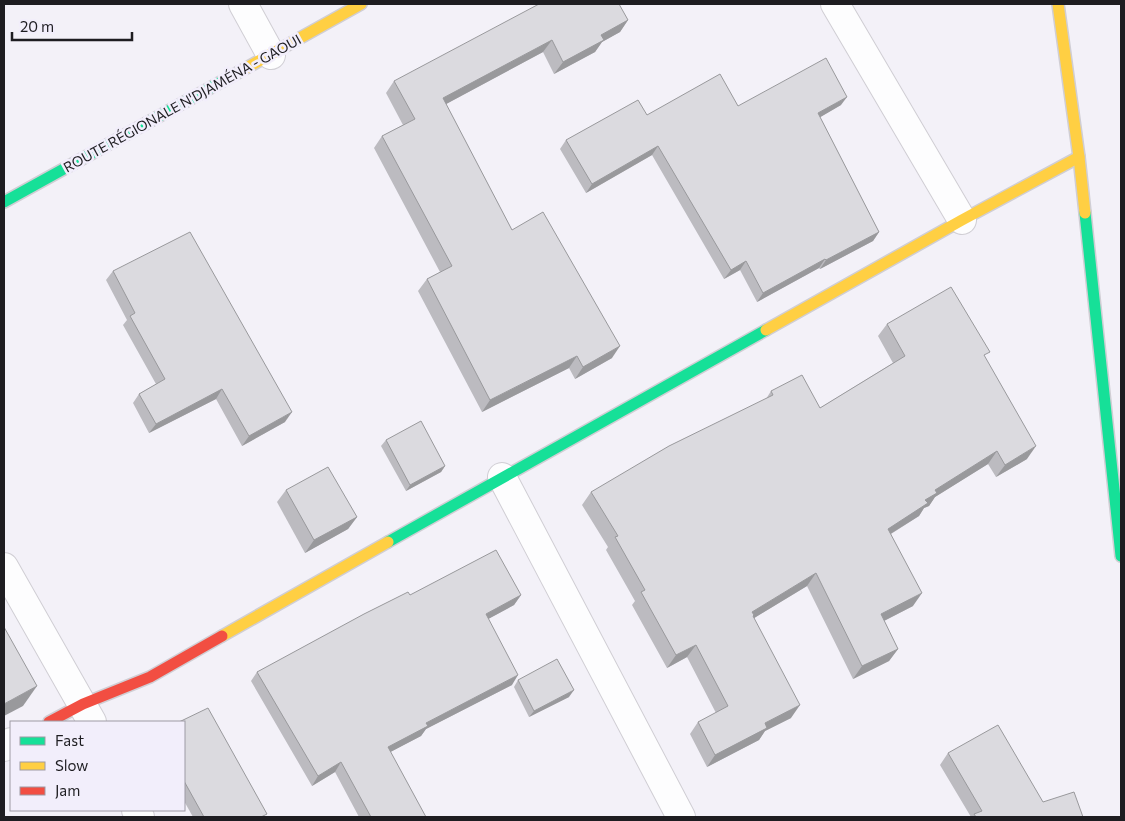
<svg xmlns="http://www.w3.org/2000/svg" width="1125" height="821" viewBox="0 0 1125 821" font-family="Commissioner,sans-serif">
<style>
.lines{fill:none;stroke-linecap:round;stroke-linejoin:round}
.street-casing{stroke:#d0ced4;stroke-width:30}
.fast-casing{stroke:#d0ced4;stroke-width:14}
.slow-casing{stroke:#d0ced4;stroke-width:14}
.jam-casing{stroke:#d0ced4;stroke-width:14}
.street{stroke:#fdfdfe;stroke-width:28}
.fast{stroke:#16e098;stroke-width:11}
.slow{stroke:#ffcf43;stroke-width:11}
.jam{stroke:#f24e42;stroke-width:11}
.wall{fill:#bcbbc0}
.shaded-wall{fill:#99999c}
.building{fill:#dbdadf;stroke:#99999c}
.labels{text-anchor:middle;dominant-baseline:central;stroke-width:5;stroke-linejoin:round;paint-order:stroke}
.street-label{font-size:14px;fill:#1e1d21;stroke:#f2eefb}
</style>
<rect width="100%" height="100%" fill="#f3f1f8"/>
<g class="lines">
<defs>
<g id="street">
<path d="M243,4L271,55"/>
<path d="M835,4L962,220"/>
<path d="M502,477L681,817"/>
<path d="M4,567L92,722"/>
<path d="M4,747L11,742"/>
<path d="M136,810L140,817"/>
</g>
<g id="fast">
<path d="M4,202L239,72"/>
<path d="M1085,213L1121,556"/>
<path d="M388,542L766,330"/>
</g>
<g id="slow">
<path d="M1058,4L1079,157L1085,213"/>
<path d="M239,72L361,4"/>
<path d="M766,330L962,220L1079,157"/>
<path d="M222,636L388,542"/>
</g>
<path id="jam" d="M49,722L83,704L150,677L222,636"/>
</defs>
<use href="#street" class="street-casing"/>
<use href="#fast" class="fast-casing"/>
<use href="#slow" class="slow-casing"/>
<use href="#jam" class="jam-casing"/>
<use href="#street" class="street"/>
<use href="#fast" class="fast"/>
<use href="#slow" class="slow"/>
<use href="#jam" class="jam"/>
</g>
<g class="wall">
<path d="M628,20L620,32L602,42L595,52L554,74L543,52L446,104L512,230L612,358L575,379L569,368L482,412L418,291L427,279L440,272L374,148L382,136L403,125L386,93L394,81Z"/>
<path d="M841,105L820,117L879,232L873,241L820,269L819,268L757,302L740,270L724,279L652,155L586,193L560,149L566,140L647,115L738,106Z"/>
<path d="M113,271L285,422L242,446L216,399L149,433L133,403L139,394L156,384L123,325L127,320L106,280Z"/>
<path d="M887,324L985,358L1027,459L996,477L988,464L935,497L929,506L924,508L919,516L891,534L913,606L884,621L898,649L889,661L853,679L807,586L754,618L791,718L765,731L759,740L707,767L690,734L698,722L716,713L687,657L667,668L632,605L635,601L606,550L608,547L582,505L591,492L766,399L771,391L820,408L893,363L878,336Z"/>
<path d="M386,440L445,466L441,472L406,491L381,446Z"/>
<path d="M286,490L357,517L348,529L305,553L277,502Z"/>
<path d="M410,595H521L514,605L488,619L512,685L426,729L421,736L390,752L426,817H359L335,772L312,786L251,681L257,672Z"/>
<path d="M518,680L569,697L529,717L514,687Z"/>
<path d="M184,722L265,817H193L184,801Z"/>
<path d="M948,753L1043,802L1083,817H971L940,765Z"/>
</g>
<g class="shaded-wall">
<path d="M628,20L620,32L602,42L595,52L554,74L563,62L601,35Z"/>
<path d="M552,40L543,52L435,110L443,98Z"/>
<path d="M847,97L841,105L812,122L818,113Z"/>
<path d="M658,146L652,155L586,193L592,184Z"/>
<path d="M879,232L873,241L820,269L826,260Z"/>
<path d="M825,259L819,268L757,302L763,293Z"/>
<path d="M746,261L740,270L724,279L731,270Z"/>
<path d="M620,346L612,358L575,379L583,367Z"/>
<path d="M577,356L569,368L482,412L490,400Z"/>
<path d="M222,389L216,399L149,433L156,424Z"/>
<path d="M292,412L285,422L242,446L249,436Z"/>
<path d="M1036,446L1027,459L996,477L1005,465Z"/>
<path d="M997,451L988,464L935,497L929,506L924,508L919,516L879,541L888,529L925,500L935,490Z"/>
<path d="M445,466L441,472L406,491L410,485Z"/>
<path d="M357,517L348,529L305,553L314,540Z"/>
<path d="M816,573L807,586L751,620L752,612Z"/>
<path d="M922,593L913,606L872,627L881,614Z"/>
<path d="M521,595L514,605L479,624L486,614Z"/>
<path d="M696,645L687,657L667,668L676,655Z"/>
<path d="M898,649L889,661L853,679L862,666Z"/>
<path d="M518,675L512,685L426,729L421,736L381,757L388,747L426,723Z"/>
<path d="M37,686L23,706L4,716V704Z"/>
<path d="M574,690L569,697L529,717L534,711Z"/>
<path d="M800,705L791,718L765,731L759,740L707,767L715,755L765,723Z"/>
<path d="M341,762L335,772L312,786L318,776Z"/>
</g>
<g class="building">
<path d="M539,4H619L628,20L601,35L604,40L563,62L552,40L443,98L512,230L543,212L620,346L583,367L577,356L490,400L427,279L452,266L382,136L415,119L394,81Z"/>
<path d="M826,58L847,97L818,113L879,232L826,260L825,259L763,293L746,261L731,270L658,146L592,184L566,140L638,100L647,115L720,74L738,106Z"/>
<path d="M190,232L292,412L249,436L222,389L156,424L139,394L165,379L130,316L135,313L113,271Z"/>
<path d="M951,287L990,352L984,355L1036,446L1005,465L997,451L935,490L937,493L925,500L928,503L888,529L922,593L881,614L898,649L862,666L816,573L752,612L754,615L753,616L800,705L765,723L767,728L715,755L698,722L728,706L696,645L676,655L641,592L645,590L615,537L618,536L591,492L669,446L773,395L771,391L802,375L820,408L905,356L887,324Z"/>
<path d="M421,421L445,466L410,485L386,440Z"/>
<path d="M328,467L357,517L314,540L286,490Z"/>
<path d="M496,550L521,595L486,614L518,675L426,723L428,726L388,747L426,817H371L341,762L318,776L257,672L364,614L408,592L410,595Z"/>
<path d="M4,627L37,686L4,704Z"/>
<path d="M557,659L574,690L534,711L518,680Z"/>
<path d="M208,708L267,814L261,817H204L184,781V722H179Z"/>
<path d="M998,725L1043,802L1074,792L1083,817H976L974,814L982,811L948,753Z"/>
</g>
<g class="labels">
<g class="street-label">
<text transform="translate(182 103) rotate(-29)">ROUTE RÉGIONALE N'DJAMÉNA - GAOUI</text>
</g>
</g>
<rect width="1125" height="821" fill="none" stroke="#1e1d21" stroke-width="10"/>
<rect x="10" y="721" width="175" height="90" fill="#f2eefb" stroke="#9d9aa4"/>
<rect x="20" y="737" width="25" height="8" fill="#16e098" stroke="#9d9aa4"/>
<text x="55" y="746" font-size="15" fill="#1e1d21">Fast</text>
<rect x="20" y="762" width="25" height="8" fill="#ffcf43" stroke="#9d9aa4"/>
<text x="55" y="771" font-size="15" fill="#1e1d21">Slow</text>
<rect x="20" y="787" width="25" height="8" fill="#f24e42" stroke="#9d9aa4"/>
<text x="55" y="796" font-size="15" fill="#1e1d21">Jam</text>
<path d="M12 32v8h120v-8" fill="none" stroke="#1e1d21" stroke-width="2.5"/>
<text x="20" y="32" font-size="15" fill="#1e1d21" stroke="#f2eefb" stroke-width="4" paint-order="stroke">20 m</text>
</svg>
